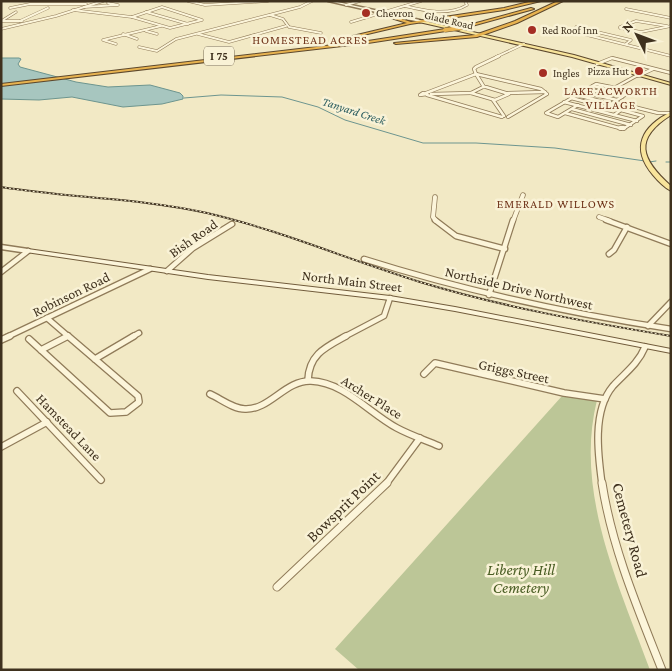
<svg xmlns="http://www.w3.org/2000/svg" width="672" height="671" viewBox="0 0 672 671" font-family="'Crimson Pro',serif">
<style>
.cemetery{fill:#bcc697}
.water{fill:#a7c6bf;stroke:#6d958f}
.lines{fill:none;stroke-linecap:round;stroke-linejoin:round}
.stream{stroke:#6d958f;stroke-width:1}
.minor-far5-casing{stroke:#907b59;stroke-width:3}
.minor-far4-casing{stroke:#907b59;stroke-width:4}
.minor-far3-casing{stroke:#907b59;stroke-width:5.5}
.minor-far2-casing{stroke:#907b59;stroke-width:7}
.minor-far1-casing{stroke:#907b59;stroke-width:8}
.minor-casing{stroke:#907b59;stroke-width:9}
.tertiary-casing{stroke:#907b59;stroke-width:3}
.secondary-casing{stroke:#725c3c;stroke-width:2}
.primary-casing{stroke:#5d482d;stroke-width:2}
.motorway-casing{stroke:#5d482d;stroke-width:2}
.minor-far5{stroke:#fcf5da;stroke-width:2}
.minor-far4{stroke:#fcf5da;stroke-width:2.5}
.minor-far3{stroke:#fcf5da;stroke-width:4}
.minor-far2{stroke:#fcf5da;stroke-width:4.5}
.minor-far1{stroke:#fcf5da;stroke-width:5.5}
.minor{stroke:#fcf5da;stroke-width:7}
.tertiary{fill:#fcf5da;fill-rule:evenodd}
.secondary{fill:#fcf5da;fill-rule:evenodd}
.primary{fill:#f8e49b;fill-rule:evenodd}
.motorway{fill:#e8b350;fill-rule:evenodd}
.rail-casing{stroke:#3f311e;stroke-width:2}
.rail{stroke:#f9f2d6;stroke-width:1;stroke-dasharray:2;stroke-linecap:butt}
.motorway-bridge-casing{stroke:#5d482d;stroke-width:5;stroke-linecap:butt}
.motorway-bridge{stroke:#e8b350;stroke-width:4}
.poi-dot{fill:#a52e23;stroke:#f9f2d6;stroke-width:2}
.labels{text-anchor:middle;dominant-baseline:central;stroke-width:5;stroke-linejoin:round;paint-order:stroke}
.far-poi-label{font-size:11px;fill:#3f311e;stroke:#f9f2d6;text-anchor:start}
.far-street-label{font-size:11px;fill:#3f311e;stroke:#f9f2d6}
.far-neighbourhood-label{font-size:12px;letter-spacing:1px;fill:#6f3319;stroke:#f9f2d6}
.shield{fill:#f9f2d6;stroke:#776b55;stroke-width:1}
.shield-label{font-size:12px;font-weight:bold;fill:#3f311e}
.far-water-label{font-size:12px;font-style:italic;fill:#2c5e60;stroke:#f9f2d6}
.street-label{font-size:14px;fill:#3f311e;stroke:#f9f2d6}
.near-street-label{font-size:16px;fill:#3f311e;stroke:#f9f2d6}
.near-park-label{font-size:16px;font-style:italic;fill:#495d23;stroke:#f9f2d6}
</style>
<rect width="100%" height="100%" fill="#f2e9c5"/>
<path class="cemetery" d="M562,396L597,400C574,492 619,585 650,670H359L335,649Z"/>
<path class="water" d="M1,58H19L21,59L18,64L20,67L76,82L108,87L150,85L180,93L183,96V99L162,104L123,107L72,97L39,100L1,99Z"/>
<g class="lines">
<g class="stream">
<path d="M184,98L221,95L282,97L318,107L345,120L423,143H476L555,148L645,161"/>
<path d="M649,162L656,161"/>
<path d="M666,162H671"/>
</g>
<defs>
<g id="minor-far5">
<path d="M188,1L205,5L268,1"/>
<path d="M346,5L360,1"/>
<path d="M405,6C425,11 449,16 467,5L465,1"/>
<path d="M84,7L118,5L108,3L109,1"/>
<path d="M162,7L202,20L170,28L132,17Z"/>
<path d="M10,8L30,4H86"/>
<path d="M626,9L671,18"/>
<path d="M73,10L132,17"/>
<path d="M146,12L188,24"/>
<path d="M270,15L283,19L289,27L321,33"/>
<path d="M3,20L16,12"/>
<path d="M1,21H22"/>
<path d="M20,21L48,8"/>
<path d="M351,22L421,1"/>
<path d="M576,27L631,40L626,44"/>
<path d="M620,27L636,21L667,26"/>
<path d="M620,28L641,32L671,26"/>
<path d="M1,29L56,16L103,1"/>
<path d="M567,30L671,56"/>
<path d="M146,31L157,34"/>
<path d="M123,34L137,39"/>
<path d="M198,34L229,42L286,26"/>
<path d="M116,44L103,40L161,26"/>
<path d="M139,47L157,51L176,39L300,7L312,1"/>
<path d="M496,57L524,44"/>
</g>
<g id="minor-far4">
<path d="M597,64L612,58L671,73"/>
<path d="M476,74L474,69L476,67L499,56"/>
<path d="M476,74L484,87"/>
<path d="M638,76L653,69"/>
<path d="M593,86L627,94"/>
<path d="M483,87H486L509,94L495,100L471,93Z"/>
<path d="M616,87L636,76"/>
<path d="M587,89L622,97"/>
<path d="M582,92L617,100"/>
<path d="M423,93L427,94L420,95Z"/>
<path d="M426,93L476,74L541,89L547,94L508,117"/>
<path d="M508,93L545,92"/>
<path d="M431,94L471,93"/>
<path d="M427,95L502,117"/>
<path d="M577,95L611,104"/>
<path d="M571,98L606,107"/>
<path d="M493,100L504,116"/>
<path d="M564,102L637,121"/>
<path d="M614,102L658,113H671"/>
<path d="M578,105L558,117L546,113L596,84L631,91"/>
<path d="M572,109L631,125"/>
<path d="M600,111L631,91"/>
<path d="M565,113L623,129L643,116L621,110L614,115"/>
</g>
<g id="minor-far3">
<path d="M620,128H624"/>
<path d="M435,197L433,217L436,221"/>
<path d="M599,217L610,221"/>
<path d="M513,221L523,195"/>
</g>
<g id="minor-far2">
<path d="M435,220L456,236L505,249"/>
<path d="M606,220L671,244"/>
<path d="M609,254L614,250L627,227"/>
<path d="M364,259C465,291 567,313 671,329"/>
<path d="M167,271L193,248L232,224"/>
<path d="M1,272L28,251"/>
<path d="M489,295L513,220"/>
<path d="M47,318L69,337"/>
<path d="M648,326L671,302"/>
<path d="M7,337L150,269"/>
<path d="M66,337L68,336"/>
<path d="M132,337L139,333"/>
<path d="M344,337L384,316L390,298"/>
</g>
<g id="minor-far1">
<path d="M29,339L110,413L126,412L139,402L138,396L68,336"/>
<path d="M1,340L10,336"/>
<path d="M41,350L68,336"/>
<path d="M95,359L134,336"/>
<path d="M424,374L435,363L564,393L605,399"/>
<path d="M308,380C309,354 326,347 346,336"/>
<path d="M17,391L101,480"/>
<path d="M210,394C221,399 233,409 245,409C270,410 285,380 311,381C344,382 369,413 397,428C410,435 425,440 439,446"/>
<path d="M1,447L47,422"/>
<path d="M386,484L420,438"/>
<path d="M602,484C598,455 592,411 613,386C625,373 638,364 645,347"/>
</g>
<g id="minor">
<path d="M602,483C612,548 638,609 662,670"/>
<path d="M277,587L387,483"/>
</g>
<g id="tertiary">
<path d="M333,1L420,20L421,21L420,22L328,1Z"/>
<path d="M1,245L28,249L31,251L28,253L1,249Z"/>
</g>
<path id="secondary" d="M28,249L208,275L390,296L455,307L671,349V353L455,311L390,300L208,279L26,252V250Z"/>
<g id="primary">
<path d="M420,20L574,55L671,83V85L572,57L419,22Z"/>
<path d="M671,112V115C633,139 641,159 671,186V191C664,187 658,181 653,175C630,148 642,126 671,112Z"/>
</g>
<g id="motorway">
<path d="M533,1H541L504,10L410,24L338,41L336,40L407,23L388,17L389,15L411,22L504,8Z"/>
<path d="M558,1H563L517,23L477,37L396,44L394,43L475,35L515,21Z"/>
<path d="M531,8L534,9L461,29L458,28Z"/>
<path d="M445,29L446,31L368,43L1,86V84L368,41Z"/>
</g>
</defs>
<use href="#minor-far5" class="minor-far5-casing"/>
<use href="#minor-far4" class="minor-far4-casing"/>
<use href="#minor-far3" class="minor-far3-casing"/>
<use href="#minor-far2" class="minor-far2-casing"/>
<use href="#minor-far1" class="minor-far1-casing"/>
<use href="#minor" class="minor-casing"/>
<use href="#tertiary" class="tertiary-casing"/>
<use href="#secondary" class="secondary-casing"/>
<use href="#primary" class="primary-casing"/>
<use href="#motorway" class="motorway-casing"/>
<use href="#minor-far5" class="minor-far5"/>
<use href="#minor-far4" class="minor-far4"/>
<use href="#minor-far3" class="minor-far3"/>
<use href="#minor-far2" class="minor-far2"/>
<use href="#minor-far1" class="minor-far1"/>
<use href="#minor" class="minor"/>
<use href="#tertiary" class="tertiary"/>
<use href="#secondary" class="secondary"/>
<use href="#primary" class="primary"/>
<use href="#motorway" class="motorway"/>
<defs>
<path id="rail" d="M1,187C69,198 140,198 207,213C280,230 349,260 420,282C502,307 587,322 671,336"/>
</defs>
<use href="#rail" class="rail-casing"/>
<use href="#rail" class="rail"/>
<defs>
<path id="motorway-bridge" d="M445,30L460,28"/>
</defs>
<use href="#motorway-bridge" class="motorway-bridge-casing"/>
<use href="#motorway-bridge" class="motorway-bridge"/>
</g>
<g class="poi-dot">
<circle cx="366" cy="13" r="5"/>
<circle cx="532" cy="30" r="5"/>
<circle cx="639" cy="71" r="5"/>
<circle cx="543" cy="73" r="5"/>
</g>
<g class="labels">
<g class="far-poi-label">
<text x="376" y="13">Chevron</text>
<text x="542" y="30">Red Roof Inn</text>
<text x="629" y="71" text-anchor="end">Pizza Hut</text>
<text x="553" y="73">Ingles</text>
</g>
<g class="far-street-label">
<text transform="translate(449 20) rotate(13)">Glade Road</text>
</g>
<g class="far-neighbourhood-label">
<text x="310" y="40">HOMESTEAD ACRES</text>
<text x="611" y="91">LAKE ACWORTH<tspan x="611" dy="14">VILLAGE</tspan></text>
<text x="556" y="204">EMERALD WILLOWS</text>
</g>
<rect class="shield" x="204" y="46.5" width="30" height="19" rx="4"/>
<g class="shield-label">
<text x="219" y="56">I 75</text>
</g>
<g class="far-water-label">
<text transform="translate(354 111) rotate(18)">Tanyard Creek</text>
</g>
<g class="street-label">
<text transform="translate(193 238) rotate(-35)">Bish Road</text>
<text transform="translate(352 281) rotate(7)">North Main Street</text>
<text transform="translate(519 288) rotate(13)">Northside Drive Northwest</text>
<text transform="translate(71 294) rotate(-26)">Robinson Road</text>
<text transform="translate(514 371) rotate(12)">Griggs Street</text>
<text transform="translate(372 397) rotate(32)">Archer Place</text>
<text transform="translate(69 427) rotate(46)">Hamstead Lane</text>
</g>
<g class="near-street-label">
<text transform="translate(343 506) rotate(-44)">Bowsprit Point</text>
<text transform="translate(630 530) rotate(75)">Cemetery Road</text>
</g>
<g class="near-park-label">
<text x="521" y="569">Liberty Hill<tspan x="521" dy="18">Cemetery</tspan></text>
</g>
</g>
<rect width="672" height="671" fill="none" stroke="#3f311e" stroke-width="5"/>
<g transform="translate(637 35) rotate(312)" stroke="#f9f2d6" stroke-width="4" paint-order="stroke">
<path d="M0-4L9 19L0 12L-9 19Z" fill="#3f311e"/>
<text y="-8" font-size="14" font-weight="bold" text-anchor="middle" fill="#3f311e">N</text>
</g>
</svg>
